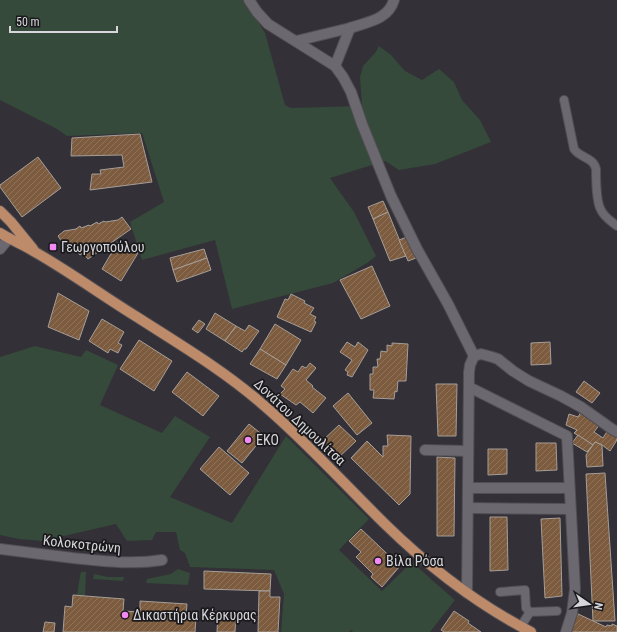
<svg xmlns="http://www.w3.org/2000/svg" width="617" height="632" viewBox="0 0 617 632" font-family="'Roboto Condensed',sans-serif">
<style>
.grass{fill:#354a3a}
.building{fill:url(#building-hatch);stroke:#a59e98}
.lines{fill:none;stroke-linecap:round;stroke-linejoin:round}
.service-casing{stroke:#504d53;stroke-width:10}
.minor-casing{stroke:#504d53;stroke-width:12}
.primary-casing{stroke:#504d53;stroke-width:12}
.service{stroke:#6b686f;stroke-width:8}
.minor{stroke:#6b686f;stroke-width:10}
.primary{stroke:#bd8b6a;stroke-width:10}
.poi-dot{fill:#f28af2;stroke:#1a191c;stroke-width:1.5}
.labels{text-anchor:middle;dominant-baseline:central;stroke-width:3.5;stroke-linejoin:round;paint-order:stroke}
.poi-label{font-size:14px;fill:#d7d6da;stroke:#1a191c;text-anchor:start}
.street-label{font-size:14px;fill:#d7d6da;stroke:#1a191c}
</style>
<defs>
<pattern id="building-hatch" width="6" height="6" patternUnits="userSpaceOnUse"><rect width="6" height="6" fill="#7c5b3e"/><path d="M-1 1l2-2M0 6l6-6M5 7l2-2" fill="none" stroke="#8e7259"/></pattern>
</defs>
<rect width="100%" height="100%" fill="#333037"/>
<g class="grass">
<path d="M0,0H245L265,33L285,105L291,108L362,106L360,77L363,66L375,53L379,46L391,55L405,71L422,80L439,69L454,82L462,100L480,120L491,142L435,164L399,170L385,161L330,178L354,212L376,256L367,263L333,283L232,309L215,240L142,260L130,222L164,202L142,133L67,136L57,129L0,100Z"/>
<path d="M35,346L81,357L86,350L118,365L100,405L162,433L175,416L210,437L170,497L232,523L286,436L369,519L339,550L382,591L412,562L433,581L455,600L430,632H353L351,630L349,632H281L284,594L274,570L190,567L185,553L180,550L176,532H156L152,540L127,541L116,524L42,541L19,539L0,535V357Z"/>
<path d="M178,569L190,573L188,585L146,583L147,579L171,574Z"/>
<path d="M81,572H86L85,596H77L79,582Z"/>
<path d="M94,574L108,577H124L123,581L93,579Z"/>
</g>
<g class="building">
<path d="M140,134L152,182L90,190L92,174H101L100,170L124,167L122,155L71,156L72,138Z"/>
<path d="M38,157L61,188L22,217L0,187V185Z"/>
<path d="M383,201L388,212L373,219L368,207Z"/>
<path d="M388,212L406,256L390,261L373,219Z"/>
<path d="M122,217L131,229L88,259L83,253L80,255L75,248L72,250L67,243L64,245L58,236L64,231L76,229L80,226L81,228L89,225L90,226L97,222L98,224L104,221L105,222L118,220Z"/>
<path d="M407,237L416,258L408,261L399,240Z"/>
<path d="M118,242L138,253L121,281L102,269Z"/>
<path d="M204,249L207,258L173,270L170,258Z"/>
<path d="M207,258L211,270L177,282L173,270Z"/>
<path d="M372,266L390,306L361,319L340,280Z"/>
<path d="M58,293L89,311L79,340L48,327Z"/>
<path d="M291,294L305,301L304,303L314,308L310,314L316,317L314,321L316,322L311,332L277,317L285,299L288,300Z"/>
<path d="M215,313L236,326L225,341L206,329Z"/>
<path d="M102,319L124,332L118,343L122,345L118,353L110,349L108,353L89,341Z"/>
<path d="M199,320L205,324L198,333L192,329Z"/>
<path d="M275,324L301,340L286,365L260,349Z"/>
<path d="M249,325L259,331L246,349H244L242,352L225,341L236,326L245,331Z"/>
<path d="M139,340L172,361L154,391L120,369Z"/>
<path d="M347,342L355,347L358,342L368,350L352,377L347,375L348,372L345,370L352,360L340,352Z"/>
<path d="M550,342L551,364L531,365V343Z"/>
<path d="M392,343L408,344L406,381H398L397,392L395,391L394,399L373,398L374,390H370V374H373V367H378L377,359H380L381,351L387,352V345L392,346Z"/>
<path d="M260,349L286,365L277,379L250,364Z"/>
<path d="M310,363L316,368L306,380L313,386L312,387L326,398L313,413L300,402L296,405L280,394L285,389L281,386L293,369L298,372L302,366L306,368Z"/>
<path d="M187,372L219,396L203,416L172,392Z"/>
<path d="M584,381L600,393L592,403L576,392Z"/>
<path d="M436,384H457L456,436H438Z"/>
<path d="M348,393L372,423L357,435L333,406Z"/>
<path d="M581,412L600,424L594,432L603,438L608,430L617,437V440L610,451L602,445L595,442L593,445L574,433L577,430L566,425L569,414L578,417Z"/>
<path d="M249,424L264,436L242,463L227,451Z"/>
<path d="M339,425L356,441L338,458L321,442Z"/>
<path d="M387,435L411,436L410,494L399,505L351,458L367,441L383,457V446H388Z"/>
<path d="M578,435L593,445L587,452L572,443Z"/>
<path d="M595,442L602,445L603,466L587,467L586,455Z"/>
<path d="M536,443H556L557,470L536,471Z"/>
<path d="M219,447L249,473L230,495L200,469Z"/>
<path d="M488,449H507V474L488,475Z"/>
<path d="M437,457L455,458L454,536H437Z"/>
<path d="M605,473L615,621H593L586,474Z"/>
<path d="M490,517H507L508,570L490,571Z"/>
<path d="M560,518L562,596L545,598L541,519Z"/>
<path d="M361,529L400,566L382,587L371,577L373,574L356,557L361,552L349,541Z"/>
<path d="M204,571L271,574L270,591L204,589Z"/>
<path d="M259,591H270V597H280L278,632H258Z"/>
<path d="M73,595L124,599L123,611L140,612V601L187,604L186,617L196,618L195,632H63L65,606L72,607Z"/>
<path d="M454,611L469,621L468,623L481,632H444L441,630Z"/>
<path d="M218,613L236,614L235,632H217Z"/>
<path d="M576,613L606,627L607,625L612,626V624L617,626V632H568Z"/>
<path d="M45,622L55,623L54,632H43Z"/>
</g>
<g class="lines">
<defs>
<g id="service">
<path d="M564,100L574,149C580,158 593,157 596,169C596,179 596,202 601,210C604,217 611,221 617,226"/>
<path d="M500,592L525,590L526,608L530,612"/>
<path d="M521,626L530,612L557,611"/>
</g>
<g id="minor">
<path d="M249,0L257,12L268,24L335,66L343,77L351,92L362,124L391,196L417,249L448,304L474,356"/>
<path d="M296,41L350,28"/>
<path d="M335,66L350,28C367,22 388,20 394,0"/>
<path d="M0,249L9,238"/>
<path d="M469,387L567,436L575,589L572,613L566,632"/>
<path d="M425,450L468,451"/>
<path d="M468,488H569"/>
<path d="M468,508L570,509"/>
<path d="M0,549C24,552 49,555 73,558C103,561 132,565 162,560"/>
<path d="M467,593L469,372L470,365L474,356L481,354L492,357L498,359L513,371L529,381L561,396L581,407L612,429L617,432"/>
</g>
<g id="primary">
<path d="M0,211L11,222L33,249"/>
<path d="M0,233C11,240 24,245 35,252C70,272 103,296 137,317C179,344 223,370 261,403C305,440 344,484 386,525C429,567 477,604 531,632"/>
</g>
</defs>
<use href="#service" class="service-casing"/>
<use href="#minor" class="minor-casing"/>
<use href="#primary" class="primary-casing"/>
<use href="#service" class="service"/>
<use href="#minor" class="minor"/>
<use href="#primary" class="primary"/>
</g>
<g class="poi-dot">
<rect x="49" y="243" width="8" height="8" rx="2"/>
<circle cx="248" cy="440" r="4"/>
<circle cx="378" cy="561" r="4"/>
<circle cx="125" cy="615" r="4"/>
</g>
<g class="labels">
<g class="poi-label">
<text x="61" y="247">Γεωργοπούλου</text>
<text x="256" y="440">EKO</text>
<text x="386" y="561">Βίλα Ρόσα</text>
<text x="133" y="615">Δικαστήρια Κέρκυρας</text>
</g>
<g class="street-label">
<text transform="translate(300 422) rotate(43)">Δονάτου Δημουλίτσα</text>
<text transform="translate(82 544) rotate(6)">Κολοκοτρώνη</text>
</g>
</g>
<g transform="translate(589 604) rotate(103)" stroke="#1a191c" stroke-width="3" paint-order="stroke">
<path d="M0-3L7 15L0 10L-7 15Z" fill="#d7d6da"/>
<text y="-6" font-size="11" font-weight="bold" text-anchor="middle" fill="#d7d6da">N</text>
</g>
<path d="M10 26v6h107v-6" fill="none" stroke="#d7d6da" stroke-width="2"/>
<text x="16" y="26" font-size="12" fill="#d7d6da" stroke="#1a191c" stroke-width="3" paint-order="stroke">50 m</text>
</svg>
